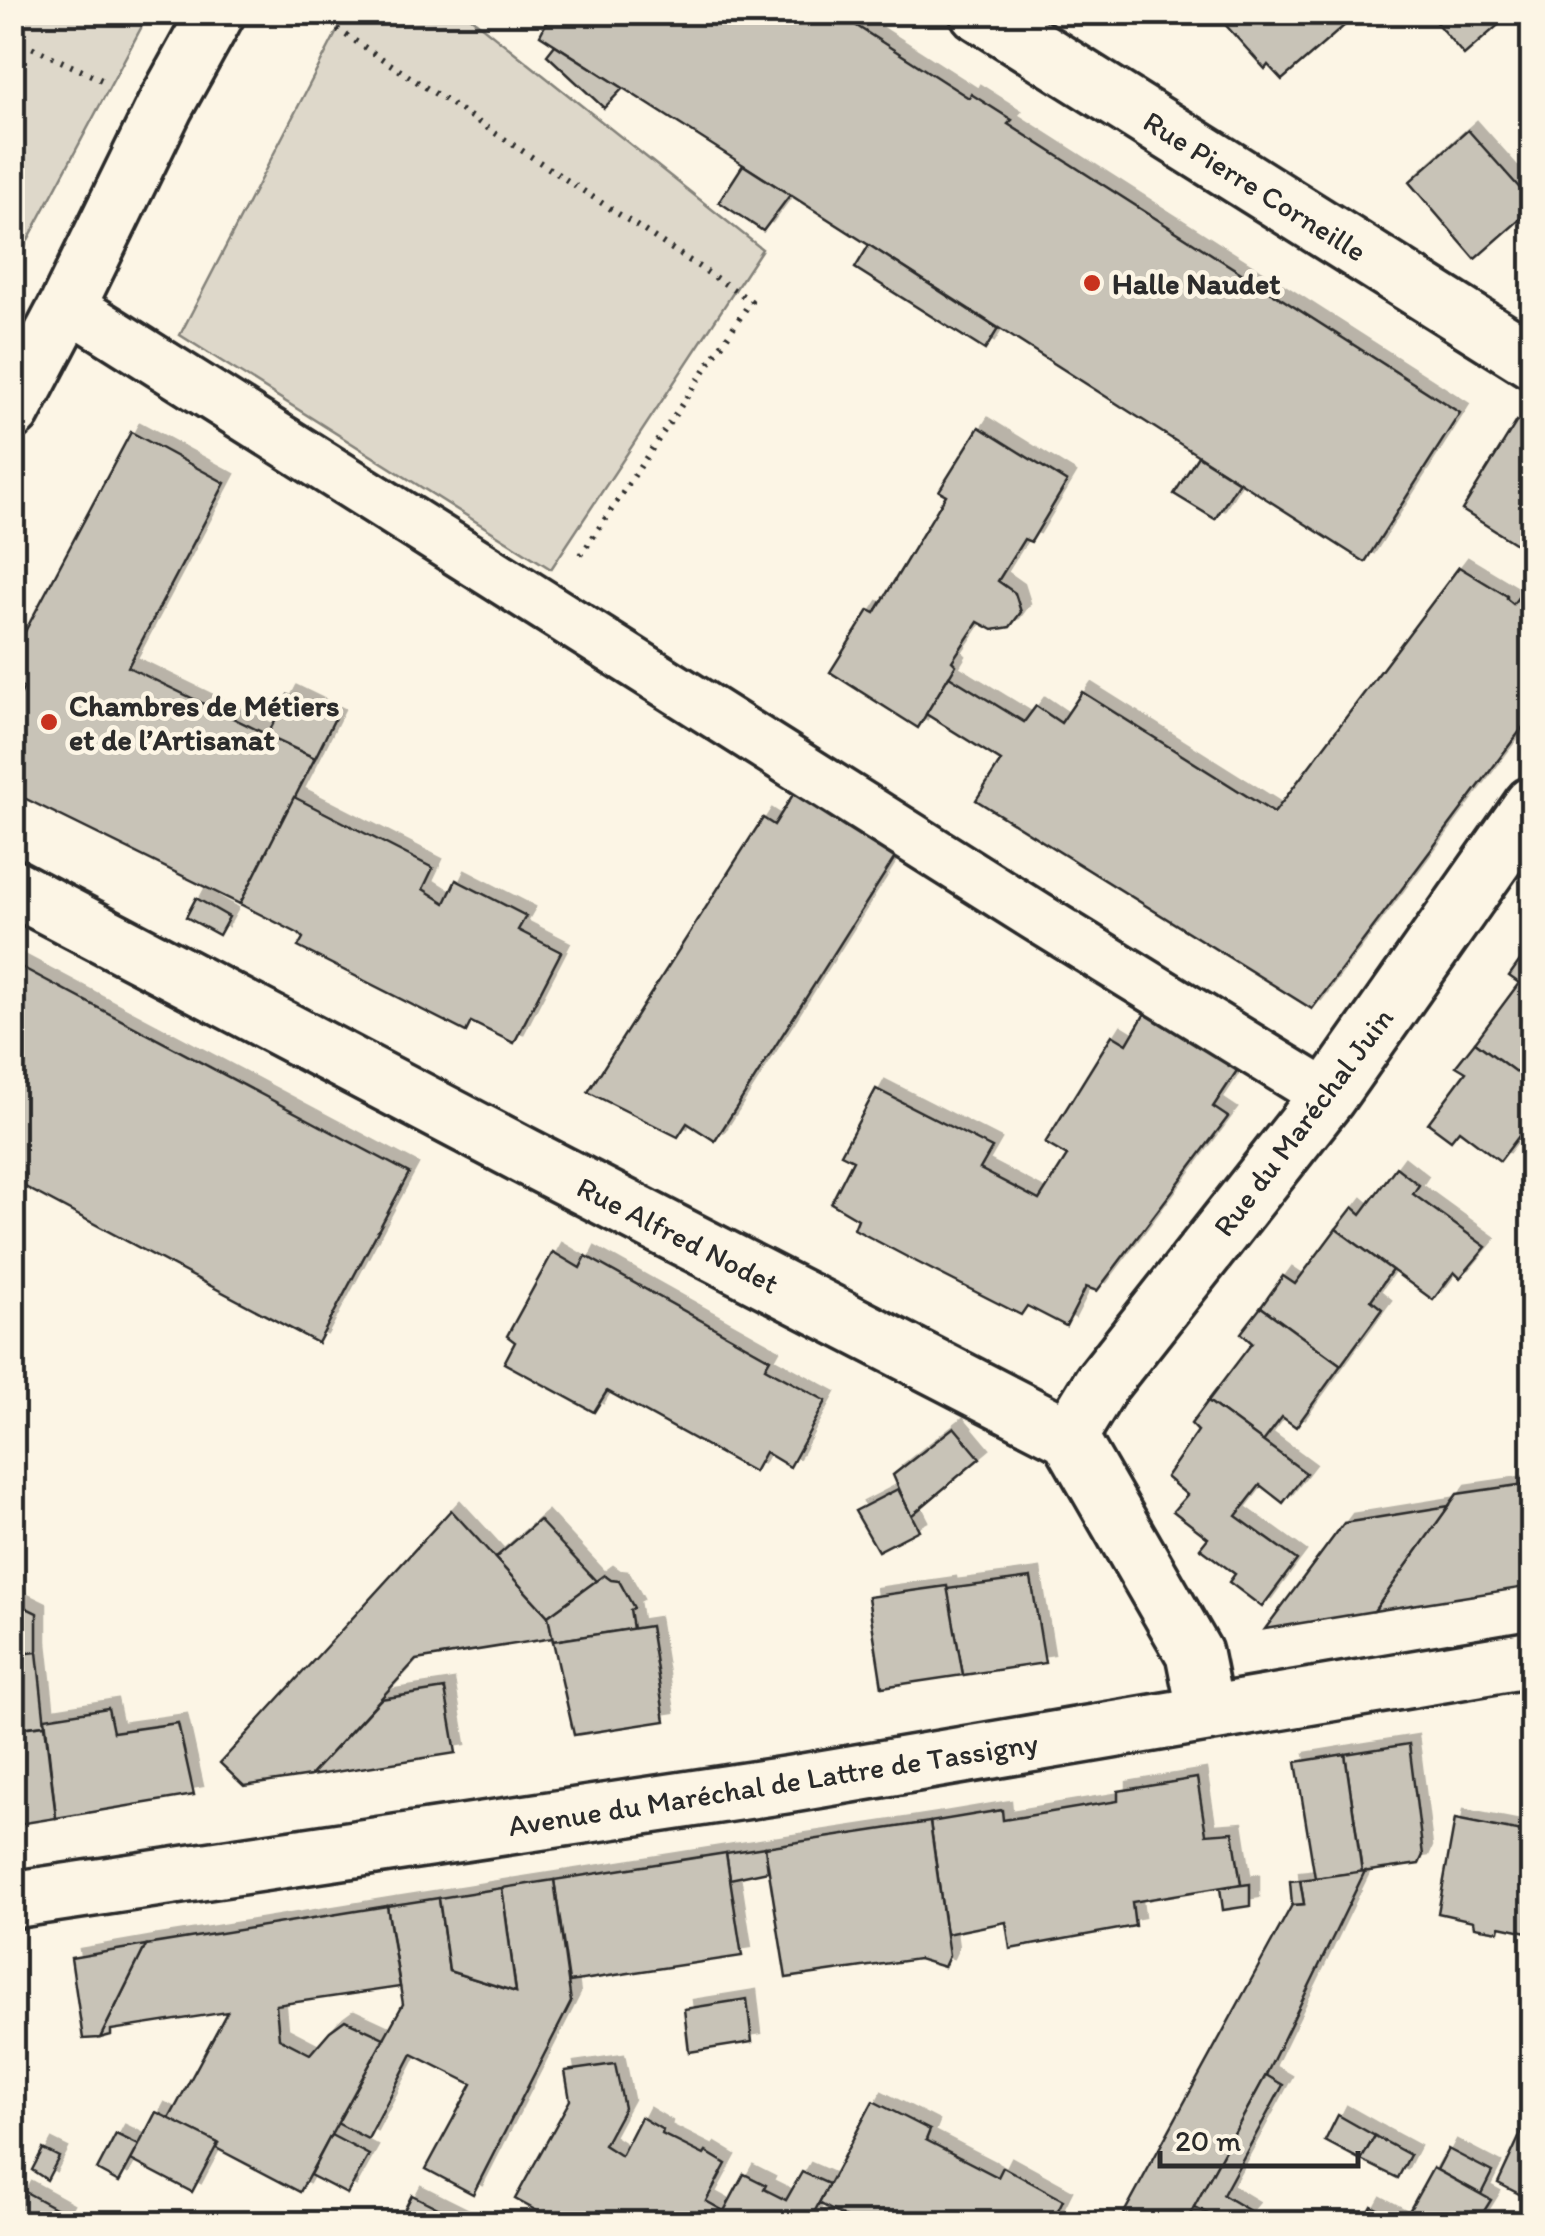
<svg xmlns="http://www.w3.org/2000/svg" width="1545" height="2236" viewBox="0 0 1545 2236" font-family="Itim,sans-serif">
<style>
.green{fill:#ded8ca;stroke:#84827a;stroke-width:2.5}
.building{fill:#c8c3b7;stroke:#2b2b2b;stroke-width:2.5;filter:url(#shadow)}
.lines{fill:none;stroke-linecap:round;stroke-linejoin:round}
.pedestrian-casing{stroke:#2b2b2b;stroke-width:55}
.minor-casing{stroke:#2b2b2b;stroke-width:62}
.secondary-casing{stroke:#2b2b2b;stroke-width:62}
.path{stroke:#2b2b2b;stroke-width:6;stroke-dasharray:2.5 8;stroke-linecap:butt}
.pedestrian{stroke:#fcf5e5;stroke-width:48}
.minor{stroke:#fcf5e5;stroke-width:55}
.secondary{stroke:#fcf5e5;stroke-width:55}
.poi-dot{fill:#c8321e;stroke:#fcf5e5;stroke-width:4}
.labels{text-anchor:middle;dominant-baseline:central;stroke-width:9;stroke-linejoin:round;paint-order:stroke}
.street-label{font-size:30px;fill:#2b2b2b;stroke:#fcf5e5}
.poi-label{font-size:30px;font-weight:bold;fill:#2b2b2b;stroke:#fcf5e5;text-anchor:start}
</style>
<defs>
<filter id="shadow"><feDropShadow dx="9" dy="-9" stdDeviation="0" flood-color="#0004"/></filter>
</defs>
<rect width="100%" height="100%" fill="#fcf5e5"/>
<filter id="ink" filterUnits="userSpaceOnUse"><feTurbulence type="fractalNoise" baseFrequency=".01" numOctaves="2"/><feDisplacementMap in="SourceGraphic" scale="20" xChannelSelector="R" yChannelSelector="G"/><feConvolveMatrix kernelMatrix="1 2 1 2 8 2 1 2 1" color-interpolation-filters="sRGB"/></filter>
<g filter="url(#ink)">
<g class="green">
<path d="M13,12L149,13L13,268L12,13Z"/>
<path d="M347,12L465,13L762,249L551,569L180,335Z"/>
</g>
<g class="building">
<path d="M552,12H835L969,98L971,94L1012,120L1008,124L1460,413L1365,562L540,35Z"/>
<path d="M1214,12H1360L1282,80L1268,65L1265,69Z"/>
<path d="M1427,12H1495L1503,21L1464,55Z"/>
<path d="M555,45L623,88L604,108L547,55Z"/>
<path d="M1468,130L1532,202V209L1475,259L1409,182Z"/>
<path d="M743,165L790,195L763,231L719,202Z"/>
<path d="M869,245L998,329L985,350L855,268Z"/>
<path d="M1517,421L1532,431V554L1462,510Z"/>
<path d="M979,427L1067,482L1031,542L1024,539L998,581L1015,593L1021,612L1010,627L993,630L978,622L952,661L956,665L918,728L830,672L869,610L875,613L946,495L939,491Z"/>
<path d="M131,432L225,483L128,667L315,758L240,904L12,792V710L24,688L12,681V656Z"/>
<path d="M1198,456L1239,482L1215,519L1174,494Z"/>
<path d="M1459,567L1507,596V599L1513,604L1532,579V606L1526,614L1532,619V715L1312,1009L976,800L1001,761L926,714L949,676L1024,722L1036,706L1061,723L1082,692L1274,813Z"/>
<path d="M288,695L335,718L315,758L267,736Z"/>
<path d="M799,785L901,848L715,1141L687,1123L678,1137L588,1092L763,818L774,825Z"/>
<path d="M294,797L433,868L423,889L445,903L456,880L526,916L518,930L561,952L514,1043L471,1022L466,1032L298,947L303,938L299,934L240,904Z"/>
<path d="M196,898L229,917L219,935L186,917Z"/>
<path d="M1529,948L1532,950V1080L1530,1083L1475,1042L1519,983L1509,976Z"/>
<path d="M12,962L409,1173L318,1343L12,1180Z"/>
<path d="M1151,1003L1244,1060L1213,1107L1228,1117L1097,1291L1086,1287L1066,1326L1027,1306L1021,1315L909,1258L854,1229L858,1219L831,1203L853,1160L841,1154L876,1089L992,1148L980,1169L1039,1200L1067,1156L1045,1143L1112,1035L1127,1044Z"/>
<path d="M1475,1042L1532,1084V1134L1525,1128L1500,1161L1459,1130L1451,1140L1428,1123L1466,1072L1456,1066Z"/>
<path d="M1396,1167L1419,1185L1413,1194L1486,1247L1460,1278L1454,1272L1433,1300L1336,1229L1353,1207L1361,1214Z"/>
<path d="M1336,1229L1392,1270L1371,1300L1382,1309L1341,1365L1261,1307L1283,1276L1295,1284Z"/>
<path d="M553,1252L580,1268L586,1256L770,1359L765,1368L826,1401L790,1467L765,1452L754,1472L607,1391L594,1412L504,1363L515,1342L507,1336Z"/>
<path d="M1261,1307L1341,1365L1296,1427L1282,1417L1263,1442L1208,1401L1252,1343L1241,1333Z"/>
<path d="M1208,1401L1306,1473L1283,1503L1260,1485L1236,1516L1297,1560L1262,1607L1229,1582L1235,1574L1200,1548L1208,1538L1173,1511L1187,1495L1166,1477L1198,1431L1191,1424Z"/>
<path d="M954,1427L980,1458L911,1516L893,1475Z"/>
<path d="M1532,1483V1586L1374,1611L1457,1494Z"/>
<path d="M898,1489L919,1530L878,1551L855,1511Z"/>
<path d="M1449,1506L1374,1611L1265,1629L1344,1523Z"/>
<path d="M451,1510L548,1616L553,1638L416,1660L310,1776L244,1786L220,1763Z"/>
<path d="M539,1520L596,1581L548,1616L495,1558Z"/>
<path d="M604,1575L611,1580L619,1581L634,1608L630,1610L633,1629L553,1641L548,1616Z"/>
<path d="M1031,1578L1045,1663L963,1675L947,1589Z"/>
<path d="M947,1586L963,1675L882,1687L868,1597Z"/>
<path d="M12,1601L37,1613V1652L12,1655Z"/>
<path d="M650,1626L665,1721L574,1735L553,1641Z"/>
<path d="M37,1652L45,1725L12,1729V1655Z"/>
<path d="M445,1689L456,1753L310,1776L381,1699Z"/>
<path d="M108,1708L113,1732L178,1723L194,1795L56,1818L45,1718Z"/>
<path d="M45,1725L56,1818L12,1825V1729Z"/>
<path d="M1409,1744L1423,1855L1419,1864L1362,1872L1345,1754Z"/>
<path d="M1345,1754L1362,1872L1315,1878L1296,1762Z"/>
<path d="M1197,1778L1206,1834L1233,1832L1241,1884L1132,1902L1135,1926L1010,1949L1006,1922L946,1934L930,1822L1002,1810L1003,1820L1118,1801V1791Z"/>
<path d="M1455,1819L1532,1834V1933L1500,1926L1499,1931L1474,1927L1473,1921L1438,1913Z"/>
<path d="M930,1822L949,1956L944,1967L918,1959L786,1978L765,1847Z"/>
<path d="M765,1847L768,1871L730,1879L726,1853Z"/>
<path d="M726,1853L742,1956L569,1982L554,1880Z"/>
<path d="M1365,1871L1266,2075L1185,2224H1118L1292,1905L1304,1904L1300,1880Z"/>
<path d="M554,1880L571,2002L473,2194L426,2169L472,2084L412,2054L368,2139L337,2123L403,2004L387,1906L439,1898L449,1971L516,1992L502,1888Z"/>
<path d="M1300,1880L1304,1904L1292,1905L1290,1881Z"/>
<path d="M1250,1884V1906L1223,1910L1220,1888Z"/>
<path d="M502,1888L516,1992L449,1971L439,1898Z"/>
<path d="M387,1906L400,1987L276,2005L279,2038L310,2054L330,2031L345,2020L384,2038L300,2192L216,2148L218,2143L169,2119L227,2012L111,2030V2035L100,2038L146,1945Z"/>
<path d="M146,1945L100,2038L83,2039L71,1958Z"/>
<path d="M747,1999L752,2042L689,2052L684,2009Z"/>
<path d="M615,2064L624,2108L604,2145L621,2156L641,2117L663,2130L662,2134L704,2155L706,2152L726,2164L706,2201L724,2211L744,2174L766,2185L764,2189L786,2200L802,2172L829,2184L808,2224H561L515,2199L570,2100L565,2071Z"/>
<path d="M1266,2075L1283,2085L1223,2195L1250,2211L1239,2224H1229L1194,2207Z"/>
<path d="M873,2101L930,2130L926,2140L998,2177L1003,2167L1063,2200L1051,2224H857L819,2203Z"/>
<path d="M156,2112L218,2143L192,2192L131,2160Z"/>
<path d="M1338,2115L1375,2136L1361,2160L1325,2141Z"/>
<path d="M1523,2129L1532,2134V2192L1529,2199L1498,2183Z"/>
<path d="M116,2134L139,2145L119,2182L97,2170Z"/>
<path d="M331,2135L369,2155L347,2194L310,2175Z"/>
<path d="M1375,2136L1410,2155L1398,2178L1361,2160Z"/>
<path d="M43,2149L59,2157L47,2180L32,2170Z"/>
<path d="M1448,2149L1492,2172L1481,2194L1437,2170Z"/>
<path d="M1433,2168L1491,2200L1476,2224H1402Z"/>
<path d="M22,2190L64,2213L58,2224H12V2208Z"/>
<path d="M412,2195L460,2219L457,2224H397Z"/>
<path d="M1372,2206L1402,2222V2224H1362Z"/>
<path d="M1194,2207L1229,2224H1185Z"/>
</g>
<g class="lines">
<defs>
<path id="pedestrian" d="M68,305L1037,917L1328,1096"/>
<g id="minor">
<path d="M978,12L1532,360"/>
<path d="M12,887L525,1156L1069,1436L1194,1653L1206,1713"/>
<path d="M1069,1436L1101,1384L1328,1096L1532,805"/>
<path d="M12,1900L792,1784L1532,1659"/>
</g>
<path id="secondary" d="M12,411L68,305L165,106L217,12"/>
</defs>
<use href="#pedestrian" class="pedestrian-casing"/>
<use href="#minor" class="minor-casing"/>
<use href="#secondary" class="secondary-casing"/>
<g class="path">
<path d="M311,12L751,301L577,561"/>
<path d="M12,46L27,45L108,83"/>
</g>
<use href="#pedestrian" class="pedestrian"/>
<use href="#minor" class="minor"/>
<use href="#secondary" class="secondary"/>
</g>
</g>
<g class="poi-dot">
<circle cx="1092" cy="283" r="10"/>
<circle cx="49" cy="722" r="10"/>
</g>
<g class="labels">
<g class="street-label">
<text transform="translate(1255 186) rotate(32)">Rue Pierre Corneille</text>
<text transform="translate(1303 1122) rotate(-53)">Rue du Maréchal Juin</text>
<text transform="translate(678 1235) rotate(27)">Rue Alfred Nodet</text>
<text transform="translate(773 1784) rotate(-9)">Avenue du Maréchal de Lattre de Tassigny</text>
</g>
<g class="poi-label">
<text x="1112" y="283">Halle Naudet</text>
<text x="69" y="705">Chambres de Métiers<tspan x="69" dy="34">et de l’Artisanat</tspan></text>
</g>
</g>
<rect width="1545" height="2236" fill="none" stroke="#fcf5e5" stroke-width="50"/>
<rect x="25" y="25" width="1495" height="2186" fill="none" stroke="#2b2b2b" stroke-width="4" filter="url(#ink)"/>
<path d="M1160 2151v15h198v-15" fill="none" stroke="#2b2b2b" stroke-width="5"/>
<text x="1175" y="2151" font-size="30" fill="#2b2b2b" stroke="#fcf5e5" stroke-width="8" paint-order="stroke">20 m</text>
</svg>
